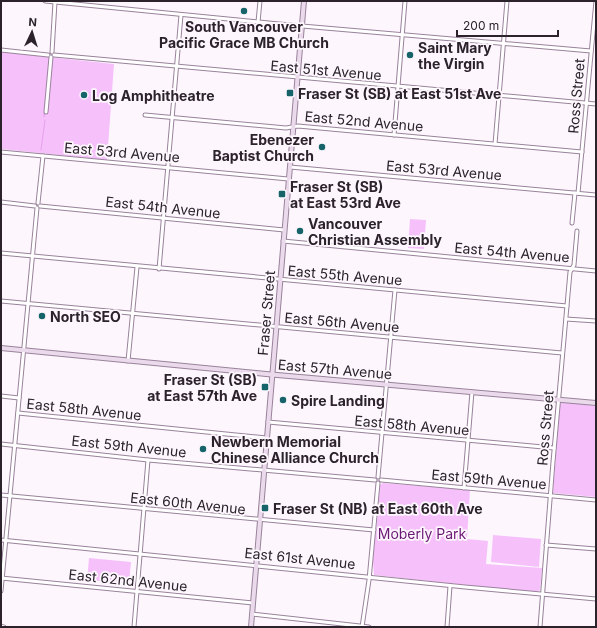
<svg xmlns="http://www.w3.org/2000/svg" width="597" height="628" viewBox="0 0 597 628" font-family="Inter,sans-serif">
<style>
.green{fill:#f6c0fb}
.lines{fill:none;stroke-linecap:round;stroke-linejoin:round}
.stream{stroke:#e7a0ed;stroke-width:1}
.street-casing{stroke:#99829b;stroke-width:5}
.secondary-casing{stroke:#99829b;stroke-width:6}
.street{stroke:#fff;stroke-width:3}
.secondary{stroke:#ebdaec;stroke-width:4}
.poi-dot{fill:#16646a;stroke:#fdf7fd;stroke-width:1.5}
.labels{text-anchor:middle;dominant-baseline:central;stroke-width:3.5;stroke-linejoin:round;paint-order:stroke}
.poi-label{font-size:14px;font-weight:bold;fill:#2b222c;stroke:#fdf7fd;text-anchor:start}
.street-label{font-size:14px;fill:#2b222c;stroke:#fdf7fd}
.park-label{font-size:14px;fill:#6b1874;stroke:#fdf7fd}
</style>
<rect width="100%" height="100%" fill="#fdf7fd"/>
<g class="green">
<path d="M1,52L114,64L107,160L1,149Z"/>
<path d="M410,219L426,220L424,249L408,248Z"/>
<path d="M563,402L596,406V497L553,493L560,404Z"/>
<path d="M383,483L470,490L467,539L488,541L486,564L542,568L540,590L535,593L530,592L374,575L372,548L376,533L380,485Z"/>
<path d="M493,535L541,539L539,567L491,562Z"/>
<path d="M89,558L131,562L129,584L87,580Z"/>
</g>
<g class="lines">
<g class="stream">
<path d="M44,114V117"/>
<path d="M41,150L45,120"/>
</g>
<defs>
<g id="street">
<path d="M45,1L279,24L591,51"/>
<path d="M258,22L260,1"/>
<path d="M1,50L48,55"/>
<path d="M52,52L55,2"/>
<path d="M54,55L596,104"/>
<path d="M46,112L51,57"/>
<path d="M145,115L286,128L298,126L582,152"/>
<path d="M394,135L405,1"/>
<path d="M495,144L507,1"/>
<path d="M1,152L288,179"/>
<path d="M290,167L596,195"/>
<path d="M578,193L596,1"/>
<path d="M1,202L35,206"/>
<path d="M38,203L43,156"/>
<path d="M40,206L284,230"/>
<path d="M572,223L575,193"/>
<path d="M283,241L596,271"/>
<path d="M1,253L567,306"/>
<path d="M159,269L181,15"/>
<path d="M1,301L562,353"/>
<path d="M566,319L596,321"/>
<path d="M128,361L137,267"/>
<path d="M1,396L19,398"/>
<path d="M18,413L267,438"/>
<path d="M268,422L554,448"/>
<path d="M1,444L148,460L375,480"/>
<path d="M378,477L395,290"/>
<path d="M381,480L596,500"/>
<path d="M464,488L472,392"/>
<path d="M1,495L374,530"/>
<path d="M1,540L465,587L596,599"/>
<path d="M546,545L596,549"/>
<path d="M1,578L253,603"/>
<path d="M1,591L37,208"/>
<path d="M252,614L369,627"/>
<path d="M1,626L4,627"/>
<path d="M134,627L148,460"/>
<path d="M362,627L369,580L378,483"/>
<path d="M447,627L450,586"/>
<path d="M540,627L553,462L570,272L574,265L577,231"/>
</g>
<g id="secondary">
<path d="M1,348L266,374L596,403"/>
<path d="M251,627L304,1"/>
</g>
</defs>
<use href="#street" class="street-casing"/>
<use href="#secondary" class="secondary-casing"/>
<use href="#street" class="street"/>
<use href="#secondary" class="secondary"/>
</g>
<g class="poi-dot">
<circle cx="244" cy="11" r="4"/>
<circle cx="410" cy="55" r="4"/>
<rect x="286" y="89" width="8" height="8" rx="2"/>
<circle cx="84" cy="95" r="4"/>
<circle cx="322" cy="147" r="4"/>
<rect x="278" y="190" width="8" height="8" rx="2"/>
<circle cx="300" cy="231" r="4"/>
<circle cx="42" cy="316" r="4"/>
<rect x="261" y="383" width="8" height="8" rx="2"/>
<circle cx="283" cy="400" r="4"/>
<circle cx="203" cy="449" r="4"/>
<rect x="261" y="504" width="8" height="8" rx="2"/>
</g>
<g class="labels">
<g class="poi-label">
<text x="244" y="26" text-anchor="middle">South Vancouver<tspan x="244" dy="16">Pacific Grace MB Church</tspan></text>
<text x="418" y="47">Saint Mary<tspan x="418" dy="16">the Virgin</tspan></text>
<text x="298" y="93">Fraser St (SB) at East 51st Ave</text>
<text x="92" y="95">Log Amphitheatre</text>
<text x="314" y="139" text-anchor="end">Ebenezer<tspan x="314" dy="16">Baptist Church</tspan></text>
<text x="290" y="186">Fraser St (SB)<tspan x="290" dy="16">at East 53rd Ave</tspan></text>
<text x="308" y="223">Vancouver<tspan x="308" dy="16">Christian Assembly</tspan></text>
<text x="50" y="316">North SEO</text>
<text x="257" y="379" text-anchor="end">Fraser St (SB)<tspan x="257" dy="16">at East 57th Ave</tspan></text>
<text x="291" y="400">Spire Landing</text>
<text x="211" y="441">Newbern Memorial<tspan x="211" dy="16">Chinese Alliance Church</tspan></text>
<text x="273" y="508">Fraser St (NB) at East 60th Ave</text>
</g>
<g class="street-label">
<text transform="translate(326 70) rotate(5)">East 51st Avenue</text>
<text transform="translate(576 96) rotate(-85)">Ross Street</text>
<text transform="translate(364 121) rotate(5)">East 52nd Avenue</text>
<text transform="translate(122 152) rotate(5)">East 53rd Avenue</text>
<text transform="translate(444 170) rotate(5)">East 53rd Avenue</text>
<text transform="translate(163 207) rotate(6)">East 54th Avenue</text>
<text transform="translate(512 252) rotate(5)">East 54th Avenue</text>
<text transform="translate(345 275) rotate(5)">East 55th Avenue</text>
<text transform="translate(266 313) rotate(-85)">Fraser Street</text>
<text transform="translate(342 322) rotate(5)">East 56th Avenue</text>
<text transform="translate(335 369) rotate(5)">East 57th Avenue</text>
<text transform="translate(84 409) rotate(6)">East 58th Avenue</text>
<text transform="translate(412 425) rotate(5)">East 58th Avenue</text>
<text transform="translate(545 428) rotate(-85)">Ross Street</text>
<text transform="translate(129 446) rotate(6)">East 59th Avenue</text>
<text transform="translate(489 479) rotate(5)">East 59th Avenue</text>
<text transform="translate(188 503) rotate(6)">East 60th Avenue</text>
<text transform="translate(300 558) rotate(6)">East 61st Avenue</text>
<text transform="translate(128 580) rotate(6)">East 62nd Avenue</text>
</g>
<g class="park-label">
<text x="422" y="533">Moberly Park</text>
</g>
</g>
<rect width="597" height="628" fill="none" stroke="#2b222c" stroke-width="4"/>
<g transform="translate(32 32) rotate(4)" stroke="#fdf7fd" stroke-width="3" paint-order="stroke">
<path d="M0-3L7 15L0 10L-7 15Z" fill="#2b222c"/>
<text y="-6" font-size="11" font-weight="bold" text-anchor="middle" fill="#2b222c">N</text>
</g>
<path d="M457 30v6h101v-6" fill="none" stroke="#2b222c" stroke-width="2"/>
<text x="463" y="30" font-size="12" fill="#2b222c" stroke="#fdf7fd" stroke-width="3" paint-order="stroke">200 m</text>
</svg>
